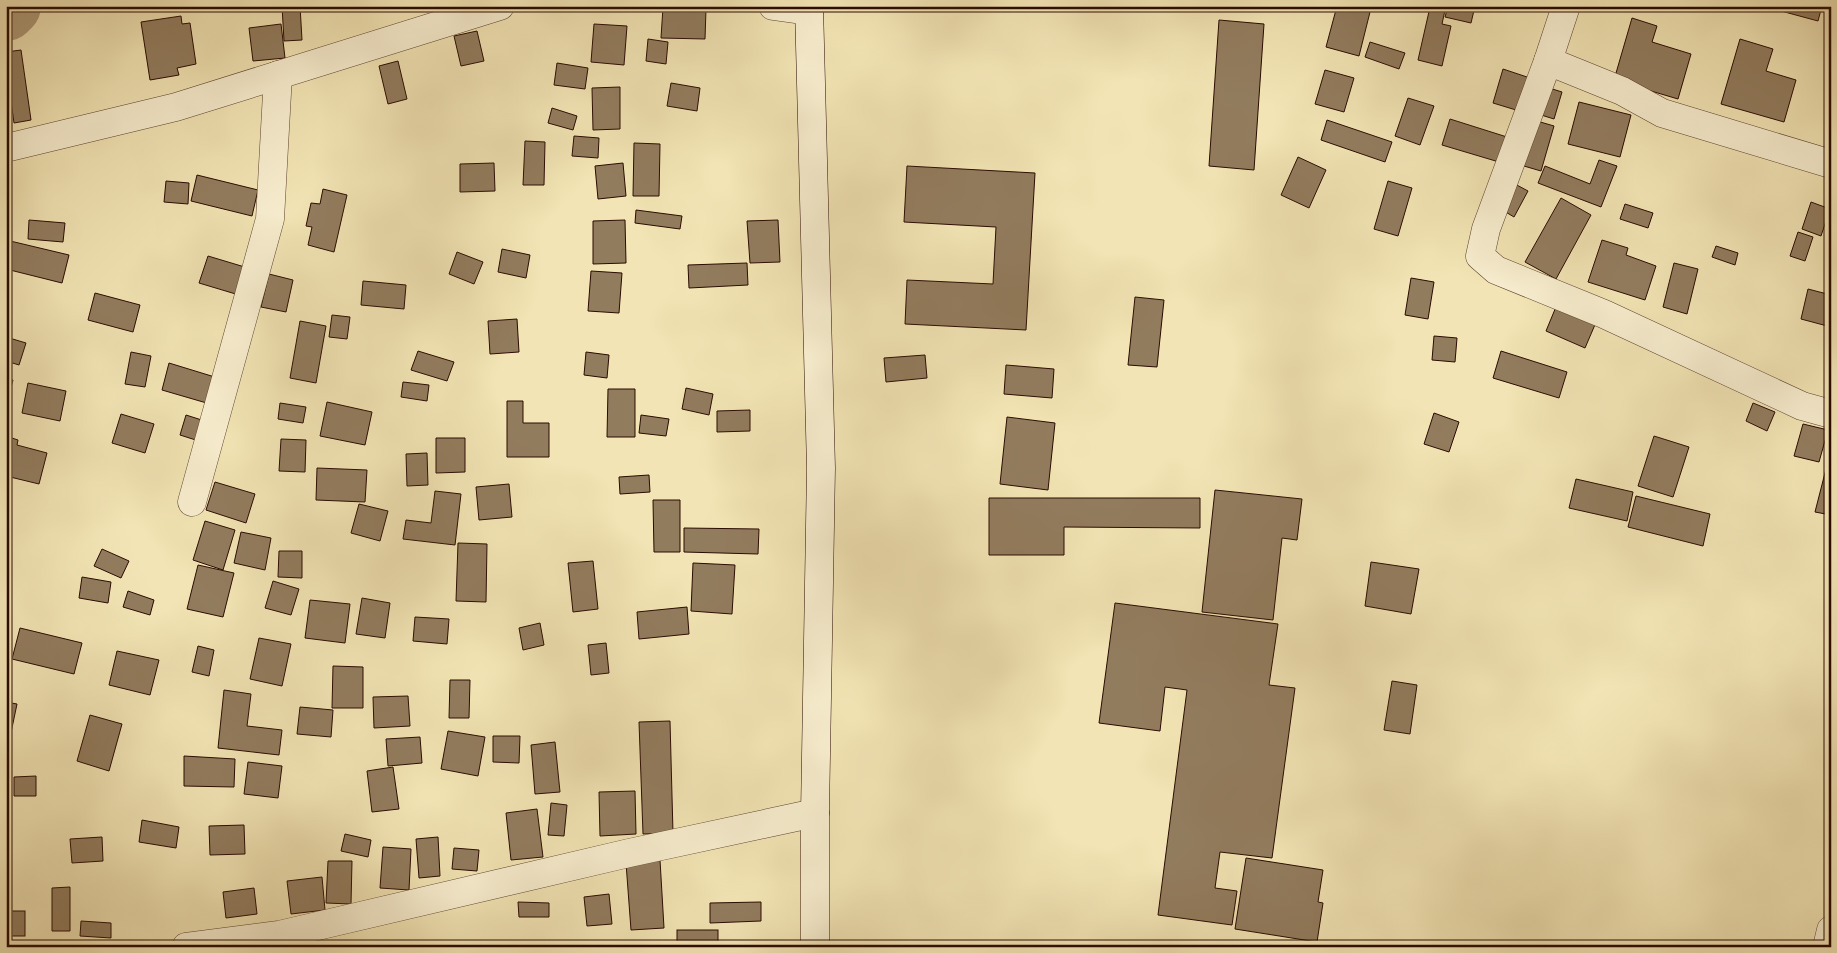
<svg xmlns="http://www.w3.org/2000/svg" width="1837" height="953" viewBox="0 0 1837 953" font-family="Vollkorn,serif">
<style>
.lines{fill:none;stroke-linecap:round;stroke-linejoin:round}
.river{stroke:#ae9a77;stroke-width:60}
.building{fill:#927c5e;stroke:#2a0b01}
.street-casing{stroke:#5c412e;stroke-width:29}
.secondary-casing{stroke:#2a0b01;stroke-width:29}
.street{stroke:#f7edce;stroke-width:28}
.secondary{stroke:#f7edce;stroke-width:28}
</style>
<rect width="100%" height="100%" fill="#f2e4b4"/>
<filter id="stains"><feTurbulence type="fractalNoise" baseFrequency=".004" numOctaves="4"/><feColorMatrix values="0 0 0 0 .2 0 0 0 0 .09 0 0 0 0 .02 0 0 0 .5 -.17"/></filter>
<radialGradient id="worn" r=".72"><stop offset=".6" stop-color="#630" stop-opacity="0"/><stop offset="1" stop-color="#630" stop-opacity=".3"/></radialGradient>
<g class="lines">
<path class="river" d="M6,11L11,6"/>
</g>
<g class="building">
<path d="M282,6H300L302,40L284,41Z"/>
<path d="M1337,6H1348L1370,12L1359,56L1326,47Z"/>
<path d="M1448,6H1475L1471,23L1445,17Z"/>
<path d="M1783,6H1822L1818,21L1781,11Z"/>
<path d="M663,7L706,9L705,39L661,38Z"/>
<path d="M1430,7L1445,10L1442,24L1451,26L1442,66L1418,60Z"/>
<path d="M181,16L182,24L190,23L196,64L177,68L179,75L150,80L141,22Z"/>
<path d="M1632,18L1657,26L1652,42L1691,54L1678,99L1614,80Z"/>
<path d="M1219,20L1264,24L1254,170L1209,166Z"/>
<path d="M281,24L285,58L253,61L249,28Z"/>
<path d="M594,24L627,26L624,65L591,62Z"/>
<path d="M477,31L484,61L461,66L454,36Z"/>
<path d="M648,39L668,42L666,64L646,61Z"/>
<path d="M1740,39L1773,49L1766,71L1796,80L1784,122L1721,104Z"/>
<path d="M1370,42L1405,53L1399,69L1365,57Z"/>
<path d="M21,50L31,120L14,123L8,80L6,81V52Z"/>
<path d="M398,61L407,99L388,104L379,66Z"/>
<path d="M557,63L588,68L585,89L554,85Z"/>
<path d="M1503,69L1536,80L1526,113L1493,103Z"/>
<path d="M1325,70L1354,78L1344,112L1315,104Z"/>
<path d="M671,83L700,88L697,111L667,106Z"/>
<path d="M620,87V129L593,130L592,88Z"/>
<path d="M1546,87L1562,92L1554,119L1538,114Z"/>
<path d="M1408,98L1434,106L1420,145L1395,136Z"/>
<path d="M1579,102L1631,115L1620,157L1568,144Z"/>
<path d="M552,108L577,116L573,130L548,123Z"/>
<path d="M1450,119L1507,137L1499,162L1442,145Z"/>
<path d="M1530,119L1554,126L1541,171L1517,164Z"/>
<path d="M1327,120L1392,142L1385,162L1321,140Z"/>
<path d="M574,136L599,138L598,158L572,156Z"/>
<path d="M525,141L545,142L544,185H523Z"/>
<path d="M634,143L660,144L659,196H633Z"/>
<path d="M1298,157L1326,170L1309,208L1281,195Z"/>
<path d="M1599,160L1617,166L1601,207L1538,183L1545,166L1590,184Z"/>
<path d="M494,163L495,191L460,192V164Z"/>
<path d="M623,163L626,196L598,199L595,166Z"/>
<path d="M907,166L1035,173L1026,330L905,324L907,280L993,284L996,227L904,222Z"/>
<path d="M197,175L258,190L252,216L191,201Z"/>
<path d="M166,181L189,183L188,204L164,202Z"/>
<path d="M1388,181L1412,188L1398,236L1374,229Z"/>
<path d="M1513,183L1528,191L1514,217L1499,208Z"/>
<path d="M323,189L347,195L334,252L308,245L312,227L306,226L311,203L320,204Z"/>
<path d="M1561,198L1591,215L1556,279L1525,262Z"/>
<path d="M1811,202L1830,209L1821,236L1802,229Z"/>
<path d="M1625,204L1653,213L1648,228L1620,219Z"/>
<path d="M636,210L682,216L680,229L635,223Z"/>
<path d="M29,220L65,223L63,242L28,239Z"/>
<path d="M625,220L626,263L593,264V221Z"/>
<path d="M778,220L780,262L750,263L747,221Z"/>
<path d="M1798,232L1813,237L1805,261L1790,256Z"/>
<path d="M6,240L69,255L62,283L6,269Z"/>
<path d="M1602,240L1628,248L1626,255L1656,266L1645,300L1588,282Z"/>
<path d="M1716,246L1738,253L1735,265L1712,257Z"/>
<path d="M502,249L530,255L526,278L498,272Z"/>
<path d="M457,252L483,262L474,284L449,274Z"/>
<path d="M208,256L248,268L239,295L199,283Z"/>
<path d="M747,263L748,285L689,288L688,265Z"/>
<path d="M1674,263L1698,269L1687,314L1663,307Z"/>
<path d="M591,271L622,273L619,313L588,311Z"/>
<path d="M269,274L293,280L286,312L261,307Z"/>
<path d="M1411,278L1434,282L1428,319L1405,315Z"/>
<path d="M363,281L406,285L404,309L361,305Z"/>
<path d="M1808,289L1831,295V327L1801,319Z"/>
<path d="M95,293L140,305L133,332L88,320Z"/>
<path d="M1135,297L1164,300L1157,367L1128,365Z"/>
<path d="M1558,302L1597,320L1585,348L1546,331Z"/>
<path d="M332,315L350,317L347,339L329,337Z"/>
<path d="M517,319L519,352L490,354L488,321Z"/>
<path d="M300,321L326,326L316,383L290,378Z"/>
<path d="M1434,336L1457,338L1455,362L1432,360Z"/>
<path d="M6,337L26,343L19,365L6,361Z"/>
<path d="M418,351L454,362L447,381L411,370Z"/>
<path d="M1501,351L1567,372L1559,398L1493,378Z"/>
<path d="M131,352L151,356L145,387L125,384Z"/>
<path d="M586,352L609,355L607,378L584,375Z"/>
<path d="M925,355L927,378L886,382L884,358Z"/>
<path d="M169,363L218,378L210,404L162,390Z"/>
<path d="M1006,365L1054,369L1052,398L1004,394Z"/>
<path d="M6,379L13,380L6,406Z"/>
<path d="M403,382L429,385L427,401L401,397Z"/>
<path d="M28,383L66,391L60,421L22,413Z"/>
<path d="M686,388L713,394L709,415L682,409Z"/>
<path d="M608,389H635V437H607Z"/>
<path d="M507,401H523V423H549V457H507Z"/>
<path d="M327,402L372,412L365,445L320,436Z"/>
<path d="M280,403L306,407L303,423L278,419Z"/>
<path d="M1753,403L1775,412L1767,431L1746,421Z"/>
<path d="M750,410V431L717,432V411Z"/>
<path d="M1434,413L1459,422L1449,452L1424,444Z"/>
<path d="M121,414L154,424L145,453L112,443Z"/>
<path d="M186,415L208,422L202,442L180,435Z"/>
<path d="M641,415L669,419L666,436L639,433Z"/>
<path d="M1007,417L1055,423L1048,490L1000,484Z"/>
<path d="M1803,424L1828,430L1819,462L1794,456Z"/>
<path d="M6,436L18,440L17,445L47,453L39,484L6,476Z"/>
<path d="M1654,436L1689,447L1673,497L1638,486Z"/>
<path d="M436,438H465V472L436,473Z"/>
<path d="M281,439L306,440L305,472L279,471Z"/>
<path d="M427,453L428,485L407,486L406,454Z"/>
<path d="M1827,465L1831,466V515L1815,512Z"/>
<path d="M317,468L367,470L365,502L316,500Z"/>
<path d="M649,475L650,492L620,494L619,477Z"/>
<path d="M1576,479L1633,492L1627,521L1569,508Z"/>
<path d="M215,482L255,494L246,523L206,510Z"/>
<path d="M509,484L512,517L479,520L476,487Z"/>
<path d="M1215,490L1302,499L1297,540L1282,538L1273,620L1202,612Z"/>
<path d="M435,491L461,494L455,545L403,539L406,520L431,523Z"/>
<path d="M1636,496L1710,514L1703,546L1628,527Z"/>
<path d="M989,498H1200V528L1064,527V555H989Z"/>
<path d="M653,500H680V552H654Z"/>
<path d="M359,504L388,511L380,541L351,533Z"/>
<path d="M205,521L235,530L223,570L193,560Z"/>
<path d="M684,528L759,529L758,554L684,552Z"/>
<path d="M241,532L271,538L265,570L234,563Z"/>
<path d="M458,543L487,544L486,602L456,601Z"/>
<path d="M102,549L129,561L121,578L94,566Z"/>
<path d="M279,551H302V578L278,577Z"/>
<path d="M593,561L598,609L573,612L568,563Z"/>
<path d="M1371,562L1419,569L1411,614L1365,606Z"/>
<path d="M693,563L735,565L732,614L691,611Z"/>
<path d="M198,565L234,573L223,617L187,609Z"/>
<path d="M82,577L111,582L108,603L79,598Z"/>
<path d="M273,581L299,589L291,615L265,608Z"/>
<path d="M128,591L154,600L150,615L123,607Z"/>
<path d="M362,598L390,603L385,638L356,634Z"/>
<path d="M310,600L350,604L345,643L305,638Z"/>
<path d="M1115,603L1278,624L1269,685L1295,688L1272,858L1220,852L1215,888L1237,891L1232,925L1158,915L1187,690L1165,687L1160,731L1099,723Z"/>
<path d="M687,607L689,634L639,639L637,612Z"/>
<path d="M415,617L449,619L447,644L413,641Z"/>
<path d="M540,623L544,645L523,650L519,628Z"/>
<path d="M20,628L82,643L74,674L12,659Z"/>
<path d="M259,638L291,644L282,686L250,679Z"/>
<path d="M606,643L609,673L591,675L588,645Z"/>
<path d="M198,646L214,650L209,676L192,672Z"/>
<path d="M117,651L159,660L150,695L109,685Z"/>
<path d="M333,666L363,667V708H332Z"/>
<path d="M450,680H470L469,718H449Z"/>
<path d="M1392,681L1417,685L1410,734L1384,730Z"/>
<path d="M224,690L251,694L247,726L282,730L279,755L218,748Z"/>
<path d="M408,696L410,726L374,728L373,697Z"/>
<path d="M6,702L17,704L8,747L6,746Z"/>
<path d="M300,707L333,710L331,737L297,734Z"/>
<path d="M90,715L122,724L109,771L77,761Z"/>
<path d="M670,721L673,833L643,834L639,722Z"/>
<path d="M448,731L485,737L478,776L441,769Z"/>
<path d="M493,736H520L519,763L493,762Z"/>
<path d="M420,737L422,763L388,766L386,739Z"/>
<path d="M555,742L560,792L535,794L531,745Z"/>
<path d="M184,756L235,759L234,787L184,786Z"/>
<path d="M248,762L282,766L278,798L244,794Z"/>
<path d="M393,767L399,809L372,812L367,771Z"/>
<path d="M36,776V796H14V777Z"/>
<path d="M635,791L636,834L600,836L599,792Z"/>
<path d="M551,803L567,805L564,836L548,835Z"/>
<path d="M537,809L543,857L511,860L506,813Z"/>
<path d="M142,820L179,827L176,848L139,842Z"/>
<path d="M244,825L245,854L210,855L209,826Z"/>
<path d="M345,834L371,840L368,857L341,851Z"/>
<path d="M102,837L103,861L72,863L70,839Z"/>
<path d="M438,837L440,876L419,878L416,839Z"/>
<path d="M383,847L411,849L409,890L380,888Z"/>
<path d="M454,848L479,850L477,871L452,869Z"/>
<path d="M1246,858L1323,870L1318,902L1323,903L1317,942L1235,929Z"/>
<path d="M660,860L664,928L631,930L626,863Z"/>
<path d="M328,861H352L351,904L326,903Z"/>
<path d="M322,877L325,910L291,914L287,881Z"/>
<path d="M70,887V931H52V888Z"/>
<path d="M254,888L257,914L226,918L223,892Z"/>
<path d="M609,894L612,924L587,926L584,897Z"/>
<path d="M518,902L549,903V917H519Z"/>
<path d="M761,902V921L710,923V903Z"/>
<rect x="6" y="911" width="19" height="25"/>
<path d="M81,921L111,923V938L80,936Z"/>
<rect x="677" y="930" width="41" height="17"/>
<path d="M590,943V947H547V945Z"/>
</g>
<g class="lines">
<defs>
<g id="street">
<path d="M773,6L809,11"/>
<path d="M1566,6L1548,61L1622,91L1662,113L1831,164"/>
<path d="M1548,61L1486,229L1480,256L1496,270L1604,314L1802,406L1831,414"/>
<path d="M6,148L176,107L500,6"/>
<path d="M192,502L270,219L278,75"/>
<path d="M186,947L279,935L629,853L815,813"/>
<path d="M1827,947L1831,930"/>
</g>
<path id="secondary" d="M809,6L821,468L815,813V947"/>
</defs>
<use href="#street" class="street-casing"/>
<use href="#secondary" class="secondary-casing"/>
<use href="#street" class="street"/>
<use href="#secondary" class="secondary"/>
</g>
<rect width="1837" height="953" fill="none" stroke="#f2e4b4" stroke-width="25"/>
<rect x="8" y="8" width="1822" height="938" fill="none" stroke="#2a0b01" stroke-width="2.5"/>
<rect x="12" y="12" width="1812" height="928" fill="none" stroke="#2a0b01"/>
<rect width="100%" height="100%" filter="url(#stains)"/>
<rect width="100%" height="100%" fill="url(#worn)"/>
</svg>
